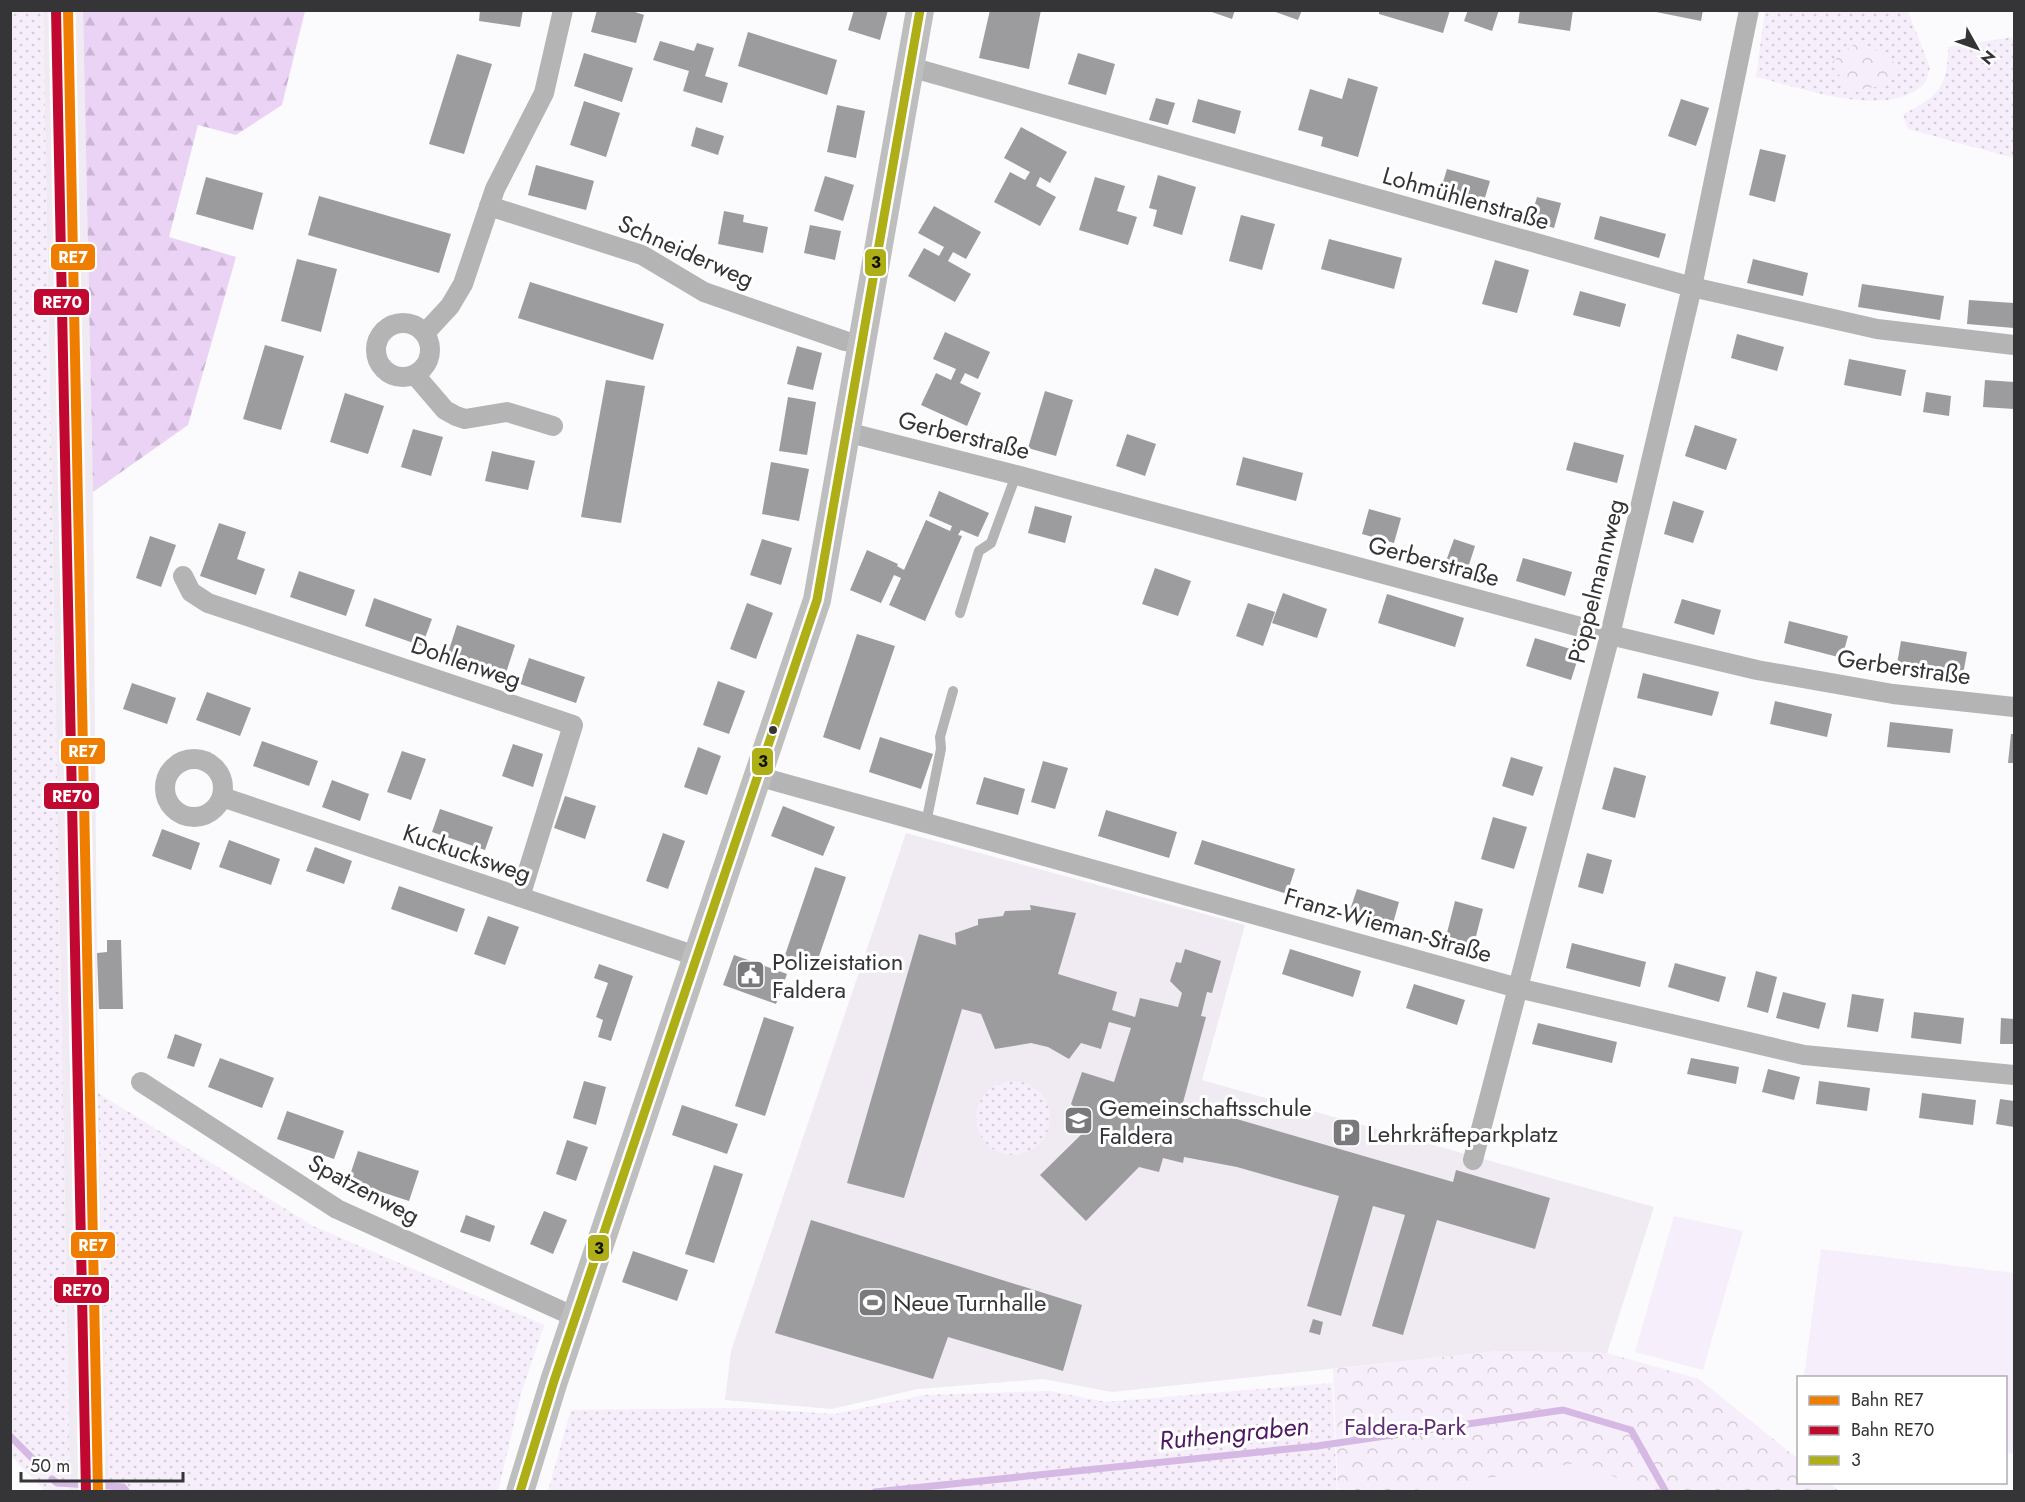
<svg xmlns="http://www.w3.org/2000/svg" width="2025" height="1502" viewBox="0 0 2025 1502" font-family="Jost,sans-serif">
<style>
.built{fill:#f0ebf2}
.grass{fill:url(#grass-dots)}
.forest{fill:url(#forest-firs)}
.park{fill:url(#park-crowns)}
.garden{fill:#f6eefa}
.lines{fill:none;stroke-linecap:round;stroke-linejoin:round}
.stream{stroke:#d6b8e4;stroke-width:7}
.building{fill:#9c9b9d}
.lane{stroke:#b4b4b5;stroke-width:10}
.street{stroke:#b4b4b5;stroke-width:20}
.secondary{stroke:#bfbebf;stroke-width:28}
.bus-1-casing{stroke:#fff;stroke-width:14}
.bus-1{stroke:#aeae16;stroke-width:9}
.rail-1-casing{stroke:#fff;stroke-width:15}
.rail-2-casing{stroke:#fff;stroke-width:15}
.rail-1{stroke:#ef7d00;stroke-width:10}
.rail-2{stroke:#c10831;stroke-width:10}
.bus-dot{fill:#353436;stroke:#fff;stroke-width:2}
.labels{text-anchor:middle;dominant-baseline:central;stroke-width:6;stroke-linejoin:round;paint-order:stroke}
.street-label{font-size:24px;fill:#353436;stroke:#fff}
.poi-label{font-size:24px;fill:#353436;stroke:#fff;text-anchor:start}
.park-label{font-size:24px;fill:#612d76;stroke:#fff}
.water-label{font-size:26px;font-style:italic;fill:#4f1a63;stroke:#fff}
.line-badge{stroke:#fff;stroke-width:2}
.badge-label{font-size:16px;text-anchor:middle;font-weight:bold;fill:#fff}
.pale-badge-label{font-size:16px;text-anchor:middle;font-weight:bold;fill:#111}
</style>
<defs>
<pattern id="grass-dots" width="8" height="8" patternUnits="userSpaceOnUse" patternTransform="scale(1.5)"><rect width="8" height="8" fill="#f6eefa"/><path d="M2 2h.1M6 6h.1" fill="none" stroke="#d4cdd7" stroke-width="1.8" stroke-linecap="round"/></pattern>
<pattern id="forest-firs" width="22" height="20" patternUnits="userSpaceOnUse" patternTransform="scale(1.5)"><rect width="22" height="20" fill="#ebd3f6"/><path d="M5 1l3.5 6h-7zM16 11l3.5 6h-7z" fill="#cab6d4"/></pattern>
<pattern id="park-crowns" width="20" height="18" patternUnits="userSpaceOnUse" patternTransform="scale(1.5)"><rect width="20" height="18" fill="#f6eefa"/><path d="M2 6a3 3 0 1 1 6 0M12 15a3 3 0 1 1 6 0" fill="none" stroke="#d4cdd7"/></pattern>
</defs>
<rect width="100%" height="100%" fill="#fbfafc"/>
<g class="built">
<path d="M43,11H83L93,492L98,1093L109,1492L70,1491Z"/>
<path d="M906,833L1245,925L1202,1080L1654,1207L1607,1353L1500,1351L1112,1392L1043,1379L918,1389L832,1409L725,1400L731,1351Z"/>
</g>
<g class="grass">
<path d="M43,11L70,1491V1492L45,1491L10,1455V11Z"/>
<path d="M1765,11H1908L1930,68C1928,73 1927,81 1923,85C1886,120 1800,87 1756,77Z"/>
<path d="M2014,37V158L1908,129L1903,114C1938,97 1948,87 1948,47Z"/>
<circle cx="1013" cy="1118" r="37"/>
<path d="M98,1093L313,1226L544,1325L521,1394L498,1491H109Z"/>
<path d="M1332,1383L1337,1491H548L571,1410L739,1408L835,1414L924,1395L1050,1391L1106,1402Z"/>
</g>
<path class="forest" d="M83,11H305L282,105L236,135L198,125L169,237L236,257L188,425L93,492Z"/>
<g class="park">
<path d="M1859,40L1898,65L1881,86L1850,91L1831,63Z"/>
<path d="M1500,1351L1607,1353L1699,1379L1798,1459V1482L1828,1483L1839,1491H1643L1584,1462L1410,1491H1338L1333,1369Z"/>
</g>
<g class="garden">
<path d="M1674,1216L1743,1231L1703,1370L1635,1352Z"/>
<path d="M1821,1249L2014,1273V1454L2006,1452V1378L1804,1377Z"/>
<path d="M1584,1462L1643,1491H1410Z"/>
</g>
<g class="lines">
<g class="stream">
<path d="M10,1436L42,1468"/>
<path d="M52,1479L57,1483L123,1487L127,1492"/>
<path d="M875,1492L1317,1446L1563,1410L1631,1430L1666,1492"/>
</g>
</g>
<g class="building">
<path d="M480,10H523L520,27L479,21Z"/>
<path d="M597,10H629L644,15L636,43L591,32Z"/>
<path d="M854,10H888L880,40L848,30Z"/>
<path d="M990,10H1041L1029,69L979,58Z"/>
<path d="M1206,10H1235L1232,19Z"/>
<path d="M1270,10H1302L1298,20Z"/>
<path d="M1379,10H1450L1443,33L1379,14Z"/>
<path d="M1468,10H1499L1492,31L1464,21Z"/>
<path d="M1520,10H1573L1570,31L1518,23Z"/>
<path d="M1646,10H1703L1701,21Z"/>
<path d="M748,32L837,60L827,95L738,66Z"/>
<path d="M660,41L694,51L697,43L714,48L705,76L728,83L722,103L683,91L689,71L653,60Z"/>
<path d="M584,53L633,68L622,102L574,86Z"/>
<path d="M1078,53L1115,64L1106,95L1068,84Z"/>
<path d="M457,54L492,64L464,154L429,144Z"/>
<path d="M1348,78L1378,87L1358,157L1321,146L1323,137L1298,130L1310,89L1342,99Z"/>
<path d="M1156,98L1175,103L1168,125L1149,120Z"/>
<path d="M1198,99L1241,111L1235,134L1192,122Z"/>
<path d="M1681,99L1709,108L1696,146L1668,136Z"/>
<path d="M584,101L620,113L606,157L570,145Z"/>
<path d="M837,105L865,111L856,158L827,152Z"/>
<path d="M696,127L724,136L718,155L691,146Z"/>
<path d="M1021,127L1067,152L1050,183L1040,177L1036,186L1056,197L1040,226L994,202L1010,172L1025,180L1030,172L1004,158Z"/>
<path d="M1760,149L1786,155L1775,202L1749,195Z"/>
<path d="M536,165L594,181L586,210L528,195Z"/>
<path d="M1447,169L1490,181L1483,204L1440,192Z"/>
<path d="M1158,175L1196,187L1182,235L1153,226L1157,210L1149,208Z"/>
<path d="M825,176L854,185L843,221L814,211Z"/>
<path d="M206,177L263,193L253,230L196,214Z"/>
<path d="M1095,177L1125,186L1117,211L1137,217L1128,245L1079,230Z"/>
<path d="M319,196L451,234L439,273L308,235Z"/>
<path d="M1537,197L1561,203L1554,228L1530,221Z"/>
<path d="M934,206L981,232L966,259L953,252L948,261L971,274L955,302L908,276L924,248L939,256L944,247L918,233Z"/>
<path d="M724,211L744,215L743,222L768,227L763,253L718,244Z"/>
<path d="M1241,215L1275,224L1262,270L1229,261Z"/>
<path d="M1600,216L1666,234L1659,258L1594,239Z"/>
<path d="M810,225L841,231L835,260L804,253Z"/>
<path d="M1329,239L1402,258L1394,289L1321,269Z"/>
<path d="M297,259L337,269L321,332L281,321Z"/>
<path d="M1753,259L1808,273L1803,296L1747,283Z"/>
<path d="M1495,260L1529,270L1517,313L1482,304Z"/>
<path d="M530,282L664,324L653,360L518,318Z"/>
<path d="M1862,284L1944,296L1940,320L1858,307Z"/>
<path d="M1580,291L1626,304L1620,327L1573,315Z"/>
<path d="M1969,300L2014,303V328L1967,324Z"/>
<path d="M945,332L990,352L978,379L965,373L960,383L981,393L967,426L921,405L936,373L951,380L956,369L933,359Z"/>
<path d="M1737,334L1784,347L1777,371L1731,358Z"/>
<path d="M265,345L304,356L281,430L243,419Z"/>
<path d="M797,346L822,353L813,390L787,384Z"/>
<path d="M1849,359L1906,370L1901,396L1844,385Z"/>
<path d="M606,380L645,386L621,523L581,517Z"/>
<path d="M1985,380L2014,382V409L1983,407Z"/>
<path d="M1045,391L1073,400L1056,456L1028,448Z"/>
<path d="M1926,392L1951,396L1949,416L1923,412Z"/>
<path d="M345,393L384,406L368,454L330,442Z"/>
<path d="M788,397L816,402L807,455L779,451Z"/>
<path d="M1695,425L1737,439L1726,470L1685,456Z"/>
<path d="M413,429L443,437L431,476L401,467Z"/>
<path d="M1127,434L1156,444L1145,476L1116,466Z"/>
<path d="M1574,442L1624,455L1617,483L1566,470Z"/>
<path d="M492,451L535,461L528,490L485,481Z"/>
<path d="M1243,457L1303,473L1296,501L1236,485Z"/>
<path d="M771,462L809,469L799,521L762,514Z"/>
<path d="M939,491L989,513L978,537L961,530L958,535L962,536L925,621L889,605L901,578L894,575L881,603L850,590L867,550L898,564L897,566L904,570L926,520L950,531L952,526L929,516Z"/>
<path d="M1673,501L1704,511L1693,543L1664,534Z"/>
<path d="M1035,506L1072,516L1065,543L1028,533Z"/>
<path d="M1369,509L1401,518L1394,543L1362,534Z"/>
<path d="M219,523L246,532L237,559L265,569L256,595L200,576Z"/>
<path d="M150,536L176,545L161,587L136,578Z"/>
<path d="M762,539L792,548L781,585L750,575Z"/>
<path d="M1454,539L1475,546L1467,571L1445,564Z"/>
<path d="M1523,558L1572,572L1565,596L1516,581Z"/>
<path d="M1155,568L1191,581L1178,616L1142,604Z"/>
<path d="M299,571L355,590L346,616L290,597Z"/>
<path d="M1283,593L1327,609L1317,638L1272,623Z"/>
<path d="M1387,594L1464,618L1455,647L1378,623Z"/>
<path d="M374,598L432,619L422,646L365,626Z"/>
<path d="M1682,599L1721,610L1714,635L1674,623Z"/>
<path d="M747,603L773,613L756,659L730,649Z"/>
<path d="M1248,603L1275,612L1263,646L1236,636Z"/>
<path d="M1789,621L1848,636L1842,658L1784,643Z"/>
<path d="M457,625L515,645L506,673L448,653Z"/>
<path d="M857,634L895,646L860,750L823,737Z"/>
<path d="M1535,638L1580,652L1571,680L1526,666Z"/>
<path d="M1901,641L1967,652L1963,675L1897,664Z"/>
<path d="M529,658L585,677L576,703L520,684Z"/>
<path d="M1643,673L1719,692L1712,716L1637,698Z"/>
<path d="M718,681L745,691L729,734L703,725Z"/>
<path d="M132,683L176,698L167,724L123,709Z"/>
<path d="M207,692L251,708L240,736L196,720Z"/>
<path d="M1775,701L1832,714L1827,737L1770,724Z"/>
<path d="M1890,722L1953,729L1950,753L1887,747Z"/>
<path d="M2011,734H2014V763H2008Z"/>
<path d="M880,737L933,754L921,789L869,772Z"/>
<path d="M262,741L318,761L309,786L253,766Z"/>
<path d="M513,744L543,754L533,787L502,776Z"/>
<path d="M698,747L721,756L707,795L684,787Z"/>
<path d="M402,751L426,759L411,800L387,792Z"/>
<path d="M1511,757L1543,767L1533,796L1502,786Z"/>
<path d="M1043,761L1068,768L1055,809L1031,802Z"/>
<path d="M1614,767L1646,776L1635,818L1602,809Z"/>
<path d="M984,777L1025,789L1018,815L976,804Z"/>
<path d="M332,780L369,794L360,821L322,807Z"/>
<path d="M565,796L596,806L585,839L554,828Z"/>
<path d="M783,806L835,827L823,856L771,836Z"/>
<path d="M440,809L493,827L485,850L432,832Z"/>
<path d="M1106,810L1177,832L1169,858L1098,836Z"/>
<path d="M1493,817L1527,827L1514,869L1481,859Z"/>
<path d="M162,829L200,843L191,870L152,856Z"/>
<path d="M663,833L685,841L668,889L646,881Z"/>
<path d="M229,840L280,859L271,885L219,867Z"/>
<path d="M1202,840L1295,869L1287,894L1194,864Z"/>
<path d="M315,847L352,861L344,884L306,871Z"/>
<path d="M1587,853L1612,860L1603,894L1578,887Z"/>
<path d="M815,867L846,877L815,968L784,958Z"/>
<path d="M399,886L465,909L457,932L391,909Z"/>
<path d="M1357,889L1399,902L1392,927L1349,913Z"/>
<path d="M1455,901L1483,909L1474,944L1446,937Z"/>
<path d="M1030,905L1076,913L1058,974L1117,992L1112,1010L1135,1017L1140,998L1178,1007L1182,993L1170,981L1176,962L1181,963L1185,949L1221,961L1212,993L1207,992L1201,1016L1206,1017L1181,1110L1207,1118L1209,1111L1453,1182L1456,1170L1550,1198L1535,1249L1437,1220L1403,1335L1372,1326L1405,1215L1373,1206L1341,1316L1307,1306L1339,1196L1237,1167L1184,1157L1183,1163L1163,1158L1159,1172L1139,1167L1086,1221L1040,1175L1092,1124L1071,1104L1082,1072L1114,1082L1131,1028L1109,1022L1101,1049L1081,1043L1069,1059L1048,1047L1031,1043L995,1049L981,1014L962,1009L904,1198L847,1183L919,934L956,945L955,933L978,925V919L1003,916L1005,911L1031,910Z"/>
<path d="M488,916L519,927L505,965L474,954Z"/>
<path d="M107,940H121L123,1009H99L97,953L107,952Z"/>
<path d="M1572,943L1646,962L1640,987L1566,968Z"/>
<path d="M1290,949L1361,971L1353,997L1282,974Z"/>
<path d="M734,955L787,974L776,1004L723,985Z"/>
<path d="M1675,963L1726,977L1719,1002L1668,987Z"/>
<path d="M599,964L633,976L611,1041L598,1037L603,1020L596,1017L608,983L594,978Z"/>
<path d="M1756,971L1777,977L1768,1013L1747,1007Z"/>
<path d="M1414,984L1465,1000L1457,1025L1406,1008Z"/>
<path d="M1783,992L1826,1003L1819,1029L1776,1018Z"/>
<path d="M1852,994L1884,999L1878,1032L1847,1027Z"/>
<path d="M1914,1012L1964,1018L1961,1044L1911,1038Z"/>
<path d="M764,1017L794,1027L765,1116L735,1106Z"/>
<path d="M2001,1018L2014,1019V1044H2000Z"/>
<path d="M1538,1023L1617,1042L1612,1063L1532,1044Z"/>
<path d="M175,1034L202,1044L194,1067L167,1058Z"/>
<path d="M220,1058L274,1078L262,1108L208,1087Z"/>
<path d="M1691,1058L1739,1067L1736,1084L1687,1074Z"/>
<path d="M1768,1069L1800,1077L1794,1100L1762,1092Z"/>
<path d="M584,1081L606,1087L596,1125L573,1118Z"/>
<path d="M1819,1081L1870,1088L1867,1111L1816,1104Z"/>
<path d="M1922,1093L1976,1100L1973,1125L1919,1118Z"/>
<path d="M2000,1099L2014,1101V1127L1996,1124Z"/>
<path d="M682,1105L738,1124L727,1154L672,1135Z"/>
<path d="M287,1111L344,1131L334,1159L277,1139Z"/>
<path d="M567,1140L588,1147L576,1181L556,1174Z"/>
<path d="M358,1151L419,1171L409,1201L348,1181Z"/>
<path d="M714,1165L743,1174L714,1263L685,1254Z"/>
<path d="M544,1211L567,1220L553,1254L530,1244Z"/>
<path d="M466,1215L495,1226L490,1242L460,1232Z"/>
<path d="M811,1220L1082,1305L1063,1371L948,1337L933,1379L775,1333Z"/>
<path d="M633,1251L688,1270L677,1301L622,1282Z"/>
<path d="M1313,1319L1323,1322L1320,1335L1309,1332Z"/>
</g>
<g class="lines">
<g class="lane">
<path d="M960,613L979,551L991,543L1016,475"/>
<path d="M926,823L941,749L940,737L953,691"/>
</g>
<g class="street">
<path d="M910,67L1692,287L1877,329L2014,345"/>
<path d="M489,206L642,255L704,292L845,341L862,344"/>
<circle cx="403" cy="350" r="27"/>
<path d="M425,333L450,306L463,284L495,189L544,93L563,10"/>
<path d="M415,375L445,410L456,416L465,419L507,412L553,426"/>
<path d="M846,432L1016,475L1610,635L1757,670L1893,694L2014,707"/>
<path d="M183,576L191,592L208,603L573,725L520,897"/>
<circle cx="194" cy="788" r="29"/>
<path d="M757,776L1518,988L1804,1055L2014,1075"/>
<path d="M222,797L696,956"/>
<path d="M141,1082L337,1209L575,1317"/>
<path d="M1473,1160L1610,635L1692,287L1749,10"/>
</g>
<path class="secondary" d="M520,1492L554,1381L817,600L920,10"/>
<defs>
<path id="bus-1" d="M520,1492L554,1381L817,600L920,10"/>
</defs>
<use href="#bus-1" class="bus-1-casing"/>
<use href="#bus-1" class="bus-1"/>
<defs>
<path id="rail-1" d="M68,10L98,1492"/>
<path id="rail-2" d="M56,10L86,1492"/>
</defs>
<use href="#rail-1" class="rail-1-casing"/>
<use href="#rail-2" class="rail-2-casing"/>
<use href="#rail-1" class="rail-1"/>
<use href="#rail-2" class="rail-2"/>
</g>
<defs>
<symbol id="civic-square" viewBox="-11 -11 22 22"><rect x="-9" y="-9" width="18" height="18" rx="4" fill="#7a797b" stroke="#fff"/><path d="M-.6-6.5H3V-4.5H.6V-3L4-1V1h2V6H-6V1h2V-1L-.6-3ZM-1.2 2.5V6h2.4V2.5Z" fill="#fff"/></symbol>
<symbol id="school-square" viewBox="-11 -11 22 22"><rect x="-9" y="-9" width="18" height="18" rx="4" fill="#7a797b" stroke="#fff"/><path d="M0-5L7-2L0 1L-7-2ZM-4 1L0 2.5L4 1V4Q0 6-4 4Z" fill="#fff"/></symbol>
<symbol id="parking-square" viewBox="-11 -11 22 22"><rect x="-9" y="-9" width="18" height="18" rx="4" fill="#7a797b" stroke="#fff"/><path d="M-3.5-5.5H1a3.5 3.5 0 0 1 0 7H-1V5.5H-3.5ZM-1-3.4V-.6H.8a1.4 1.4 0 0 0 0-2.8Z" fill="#fff"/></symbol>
<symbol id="stadium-square" viewBox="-11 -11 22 22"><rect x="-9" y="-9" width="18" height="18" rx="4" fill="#7a797b" stroke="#fff"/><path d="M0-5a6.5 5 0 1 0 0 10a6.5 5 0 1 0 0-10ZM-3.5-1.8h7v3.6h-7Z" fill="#fff"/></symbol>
</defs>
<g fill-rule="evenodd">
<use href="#civic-square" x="734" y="958" width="33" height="33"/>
<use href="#school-square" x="1062" y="1104" width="33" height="33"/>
<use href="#parking-square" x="1330" y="1116" width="33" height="33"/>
<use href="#stadium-square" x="856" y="1286" width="33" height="33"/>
</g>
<circle class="bus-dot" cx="773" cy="730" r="5"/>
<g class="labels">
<g class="street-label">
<text transform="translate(1466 198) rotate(16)">Lohmühlenstraße</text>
<text transform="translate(686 251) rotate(24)">Schneiderweg</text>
<text transform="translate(964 435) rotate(14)">Gerberstraße</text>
<text transform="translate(1434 561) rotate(15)">Gerberstraße</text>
<text transform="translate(1596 581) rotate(-76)">Pöppelmannweg</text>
<text transform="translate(466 662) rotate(19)">Dohlenweg</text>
<text transform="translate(1904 667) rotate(8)">Gerberstraße</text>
<text transform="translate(467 853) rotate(19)">Kuckucksweg</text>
<text transform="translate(1388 925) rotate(16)">Franz-Wieman-Straße</text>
<text transform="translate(364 1189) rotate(28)">Spatzenweg</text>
</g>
<g class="poi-label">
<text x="772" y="961">Polizeistation<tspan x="772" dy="28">Faldera</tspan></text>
<text x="1099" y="1107">Gemeinschaftsschule<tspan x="1099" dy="28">Faldera</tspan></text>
<text x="1367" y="1133">Lehrkräfteparkplatz</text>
<text x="893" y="1302">Neue Turnhalle</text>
</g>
<g class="park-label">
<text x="1405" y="1426">Faldera-Park</text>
</g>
<g class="water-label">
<text transform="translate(1234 1433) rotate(-6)">Ruthengraben</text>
</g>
</g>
<g class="line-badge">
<rect x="50" y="243" width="46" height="28" rx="6" fill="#ef7d00"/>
<rect x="864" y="248" width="23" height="29" rx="6" fill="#aeae16"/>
<rect x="33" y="288" width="57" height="28" rx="6" fill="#c10831"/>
<rect x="60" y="737" width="46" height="28" rx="6" fill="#ef7d00"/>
<rect x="751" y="747" width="23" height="29" rx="6" fill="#aeae16"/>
<rect x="43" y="782" width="57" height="28" rx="6" fill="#c10831"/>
<rect x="70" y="1231" width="46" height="28" rx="6" fill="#ef7d00"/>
<rect x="587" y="1234" width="23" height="28" rx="6" fill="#aeae16"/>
<rect x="53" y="1276" width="57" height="28" rx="6" fill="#c10831"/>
</g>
<g class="badge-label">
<text x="73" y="263">RE7</text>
<text x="62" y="308">RE70</text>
<text x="83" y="757">RE7</text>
<text x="72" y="802">RE70</text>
<text x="93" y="1251">RE7</text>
<text x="82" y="1296">RE70</text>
</g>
<g class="pale-badge-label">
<text x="876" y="268">3</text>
<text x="763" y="767">3</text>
<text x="599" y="1254">3</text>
</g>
<rect width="2025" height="1502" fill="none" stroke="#353436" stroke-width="24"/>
<rect x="1797" y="1376" width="210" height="108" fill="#ffffff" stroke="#aeaeaf" stroke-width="1.5"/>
<rect x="1809" y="1396" width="30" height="9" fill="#ef7d00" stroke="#aeaeaf" stroke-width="1.5"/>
<text x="1851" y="1406" font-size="18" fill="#353436">Bahn RE7</text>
<rect x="1809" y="1426" width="30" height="9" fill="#c10831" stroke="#aeaeaf" stroke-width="1.5"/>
<text x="1851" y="1436" font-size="18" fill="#353436">Bahn RE70</text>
<rect x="1809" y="1456" width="30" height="9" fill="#aeae16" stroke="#aeaeaf" stroke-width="1.5"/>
<text x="1851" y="1466" font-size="18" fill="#353436">3</text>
<g transform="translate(1977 48) rotate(130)" stroke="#ffffff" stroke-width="4.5" paint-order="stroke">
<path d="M0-4.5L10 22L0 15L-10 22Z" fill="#353436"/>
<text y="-9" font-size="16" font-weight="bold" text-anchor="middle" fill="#353436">N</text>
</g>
<path d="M21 1472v9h162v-9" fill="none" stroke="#353436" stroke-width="3"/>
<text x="30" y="1472" font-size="18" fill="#353436" stroke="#ffffff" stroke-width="4.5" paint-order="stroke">50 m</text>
</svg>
